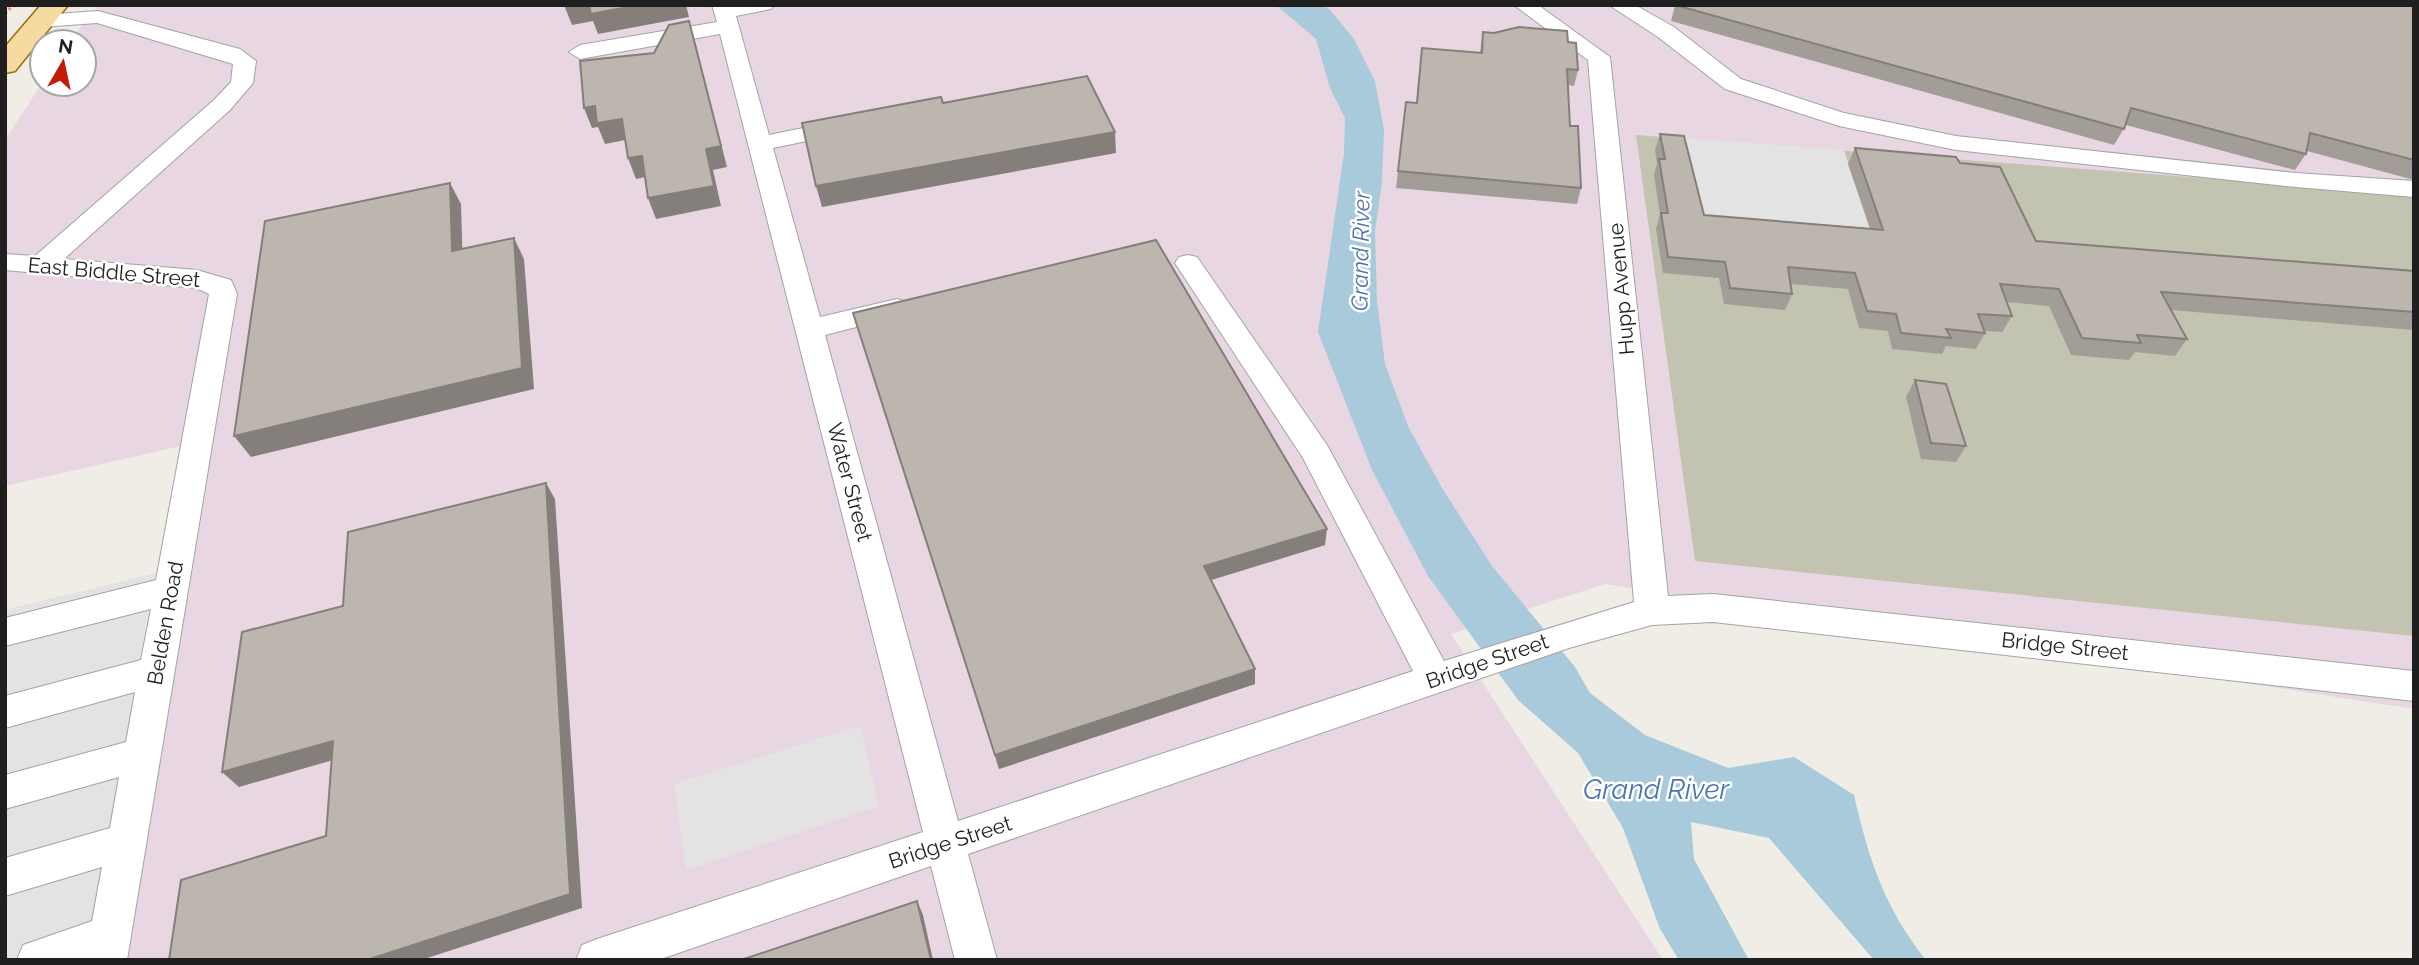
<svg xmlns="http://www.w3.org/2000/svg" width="2419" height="965" viewBox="0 0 2419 965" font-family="Raleway,sans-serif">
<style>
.industrial{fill:#e8d7e3}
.construction{fill:#c2c3b1}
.parking{fill:#e3e3e3}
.water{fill:#a8cada}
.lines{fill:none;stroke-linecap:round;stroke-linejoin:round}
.minor-casing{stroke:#a3a3a3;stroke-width:2}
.major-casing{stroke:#927107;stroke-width:3}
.path{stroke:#f38b72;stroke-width:3.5;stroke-dasharray:2.5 2.5;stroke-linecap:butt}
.minor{fill:#fff;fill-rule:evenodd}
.major{fill:#f7daa2;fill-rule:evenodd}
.wall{fill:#a29d96}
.shaded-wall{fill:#847f7a}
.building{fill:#bcb6af;stroke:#847f7a;stroke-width:2}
.labels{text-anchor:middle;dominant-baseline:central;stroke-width:5;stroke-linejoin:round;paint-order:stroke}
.street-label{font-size:21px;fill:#1f1f1f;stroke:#fff}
.water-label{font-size:23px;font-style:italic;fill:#4f74aa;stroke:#fff}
.near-water-label{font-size:28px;font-style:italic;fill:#4f74aa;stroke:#fff}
</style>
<rect width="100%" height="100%" fill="#efede5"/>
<path class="industrial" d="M99,5H2414V709L1605,584L1451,634L1663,960H82L181,446L5,486V140L42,83L84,84V42H69Z"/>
<path class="construction" d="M1636,135L2414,194V636L1695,561Z"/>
<g class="parking">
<path d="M1680,138L1844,150L1875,246L1698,232Z"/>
<path d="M156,573L82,960H5V610Z"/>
<path d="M860,726L879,806L686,870L674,784Z"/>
</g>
<path class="water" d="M1276,5H1323L1330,10L1354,39L1375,81L1384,130L1382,182L1375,232L1377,300L1385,364L1408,426L1442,488L1492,566L1575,667L1590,693L1645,735L1728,768L1794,757L1854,795C1869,860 1884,907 1926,960H1874L1769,838L1691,822L1694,859L1749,960H1679L1660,929L1623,828L1578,753L1518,700L1428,576L1372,470L1318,332L1344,153L1345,118L1330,88L1316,39Z"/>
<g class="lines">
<defs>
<g id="minor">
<path d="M712,5H774L771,9L736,16L769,135L847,119L855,121L859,126L855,131L773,148L820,317L897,299L907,302L911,308L907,314L825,335L958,821L1413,671L1303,458L1175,263L1179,257L1188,255L1197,257L1327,445L1444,661L1634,602L1588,60L1514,5H1538L1610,57L1668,596L1713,594L2414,671V701L1713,622L1652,625L1569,648L968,854L997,960H955L931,866L658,960H576L582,945L597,939L923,832L720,34L580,59L569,52L580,45L717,22Z"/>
<path d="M1609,5H1635L1674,27L1741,79L1844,113L1956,136L2296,173L2414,181V197L2296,187L1956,150L1839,126L1725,89L1658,37Z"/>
<path d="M98,11L240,49L256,61L253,83L230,110L64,259L197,270L231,280L237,294L127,960H17L23,945L92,921L102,867L5,896V858L110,828L119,777L5,809V775L126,742L135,692L5,728V696L141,660L151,609L5,646V618L156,580L209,294L196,288L5,270V254L35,256L214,100L231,82L233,64L97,23L42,27L31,21L42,15Z"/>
</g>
<path id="major" d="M41,5H68L15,71L5,73V47Z"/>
</defs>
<use href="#minor" class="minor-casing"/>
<use href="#major" class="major-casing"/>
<path class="path" d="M5,13L14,5"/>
<use href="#minor" class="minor"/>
<use href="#major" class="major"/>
</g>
<g class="wall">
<path d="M1675,5H2414V180L2307,151L2306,154L2295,170L2126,125L2114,145L1671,21Z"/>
<path d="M1483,32L1568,42L1578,70L1574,86L1568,85L1570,126L1581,188L1577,204L1396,188L1406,102L1416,103L1422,48L1480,52Z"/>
<path d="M1660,134L1704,215L1870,228L1848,164L1855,148L1960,163L2036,241L2414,271V330L2171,310L2187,339L2175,356L2135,352L2129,360L2071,355L2049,306L2007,302L2012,316L2002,332L1985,331V333L1976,349L1946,346L1942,354L1892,349L1888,331L1859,328L1848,289L1791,284L1792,294L1785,310L1724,304L1719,278L1663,273L1656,229L1660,214L1654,175L1657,164L1655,150Z"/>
<path d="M853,313L1325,545L1211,580L1255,669V684L999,769Z"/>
<path d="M1915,380L1966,446L1956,462L1921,459L1906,397Z"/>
</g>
<g class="shaded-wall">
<path d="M564,5H686L689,17L598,34L593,21L572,25Z"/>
<path d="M689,21L695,41L727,167L713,170L721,206L656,219L648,198L706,149Z"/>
<path d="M595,106L622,119L630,139L605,144L598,127L592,128L584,108Z"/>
<path d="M1115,132L1116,153L822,207L816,186Z"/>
<path d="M642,156L650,176L636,179L628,158Z"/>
<path d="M450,183L461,204L463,272L452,251Z"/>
<path d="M514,238L524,259L534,389L251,457L234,436Z"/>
<path d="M546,483L555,499L582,908L421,960H367Z"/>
<path d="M1327,529L1325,545L1205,582L1204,566Z"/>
<path d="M1255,669V684L999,769L995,755Z"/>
<path d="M333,741L347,756L239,787L222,772Z"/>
<path d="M917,901L923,915L933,960H931Z"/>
</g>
<g class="building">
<path d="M589,5H639L591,14Z"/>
<path d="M1675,5H2414V160L2310,133L2306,154L2131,108L2124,129Z"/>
<path d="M689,21L721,146L706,149L714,186L648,198L642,156L628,158L622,119L597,123L595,106L584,108L580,61L654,53L669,25Z"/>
<path d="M1519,27L1567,31L1568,42L1576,43L1578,70L1567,69L1570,126H1578L1581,188L1398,171L1406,102L1417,103L1422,48L1482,53L1483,32L1494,33Z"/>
<path d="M1087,76L1115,132L816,186L802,123L941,97L943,103Z"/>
<path d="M1660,134L1684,136L1704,215L1883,230L1855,148L1956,157L1960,163L2000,167L2036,241L2414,271V312L2161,292L2187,339L2137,335L2141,343L2082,338L2059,289L2000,284L2012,316L1978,314L1985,333L1946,329L1951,338L1901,333L1896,314L1867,311L1855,273L1788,267L1792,294L1730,288L1725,262L1668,257L1661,213H1668L1659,159H1665Z"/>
<path d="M450,183L452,251L514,238L522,368L234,436L265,221Z"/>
<path d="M1156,240L1327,529L1204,566L1255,669L995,755L853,313Z"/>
<path d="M1915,380L1946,384L1966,446L1931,443Z"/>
<path d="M546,483L570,894L367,960H169L181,880L326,836L333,741L222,772L242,632L343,606L348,532Z"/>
<path d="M917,901L931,960H741Z"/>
</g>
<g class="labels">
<g class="street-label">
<text transform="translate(114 272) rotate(5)">East Biddle Street</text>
<text transform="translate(1621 289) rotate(-95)">Hupp Avenue</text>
<text transform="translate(850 482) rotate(75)">Water Street</text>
<text transform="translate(165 623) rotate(-80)">Belden Road</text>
<text transform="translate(2065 646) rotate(6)">Bridge Street</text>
<text transform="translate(1487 661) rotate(-19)">Bridge Street</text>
<text transform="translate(950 842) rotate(-18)">Bridge Street</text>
</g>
<g class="water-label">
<text transform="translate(1360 251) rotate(-89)">Grand River</text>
</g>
<g class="near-water-label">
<text x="1656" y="789">Grand River</text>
</g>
</g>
<rect width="2419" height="965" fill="none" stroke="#1f1f1f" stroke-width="14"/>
<g transform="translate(63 63) rotate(9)"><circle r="33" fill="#ffffff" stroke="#a5a5a5" stroke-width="2"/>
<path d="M0-5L12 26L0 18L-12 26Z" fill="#c31b0a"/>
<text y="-10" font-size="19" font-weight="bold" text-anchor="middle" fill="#1f1f1f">N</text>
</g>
</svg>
